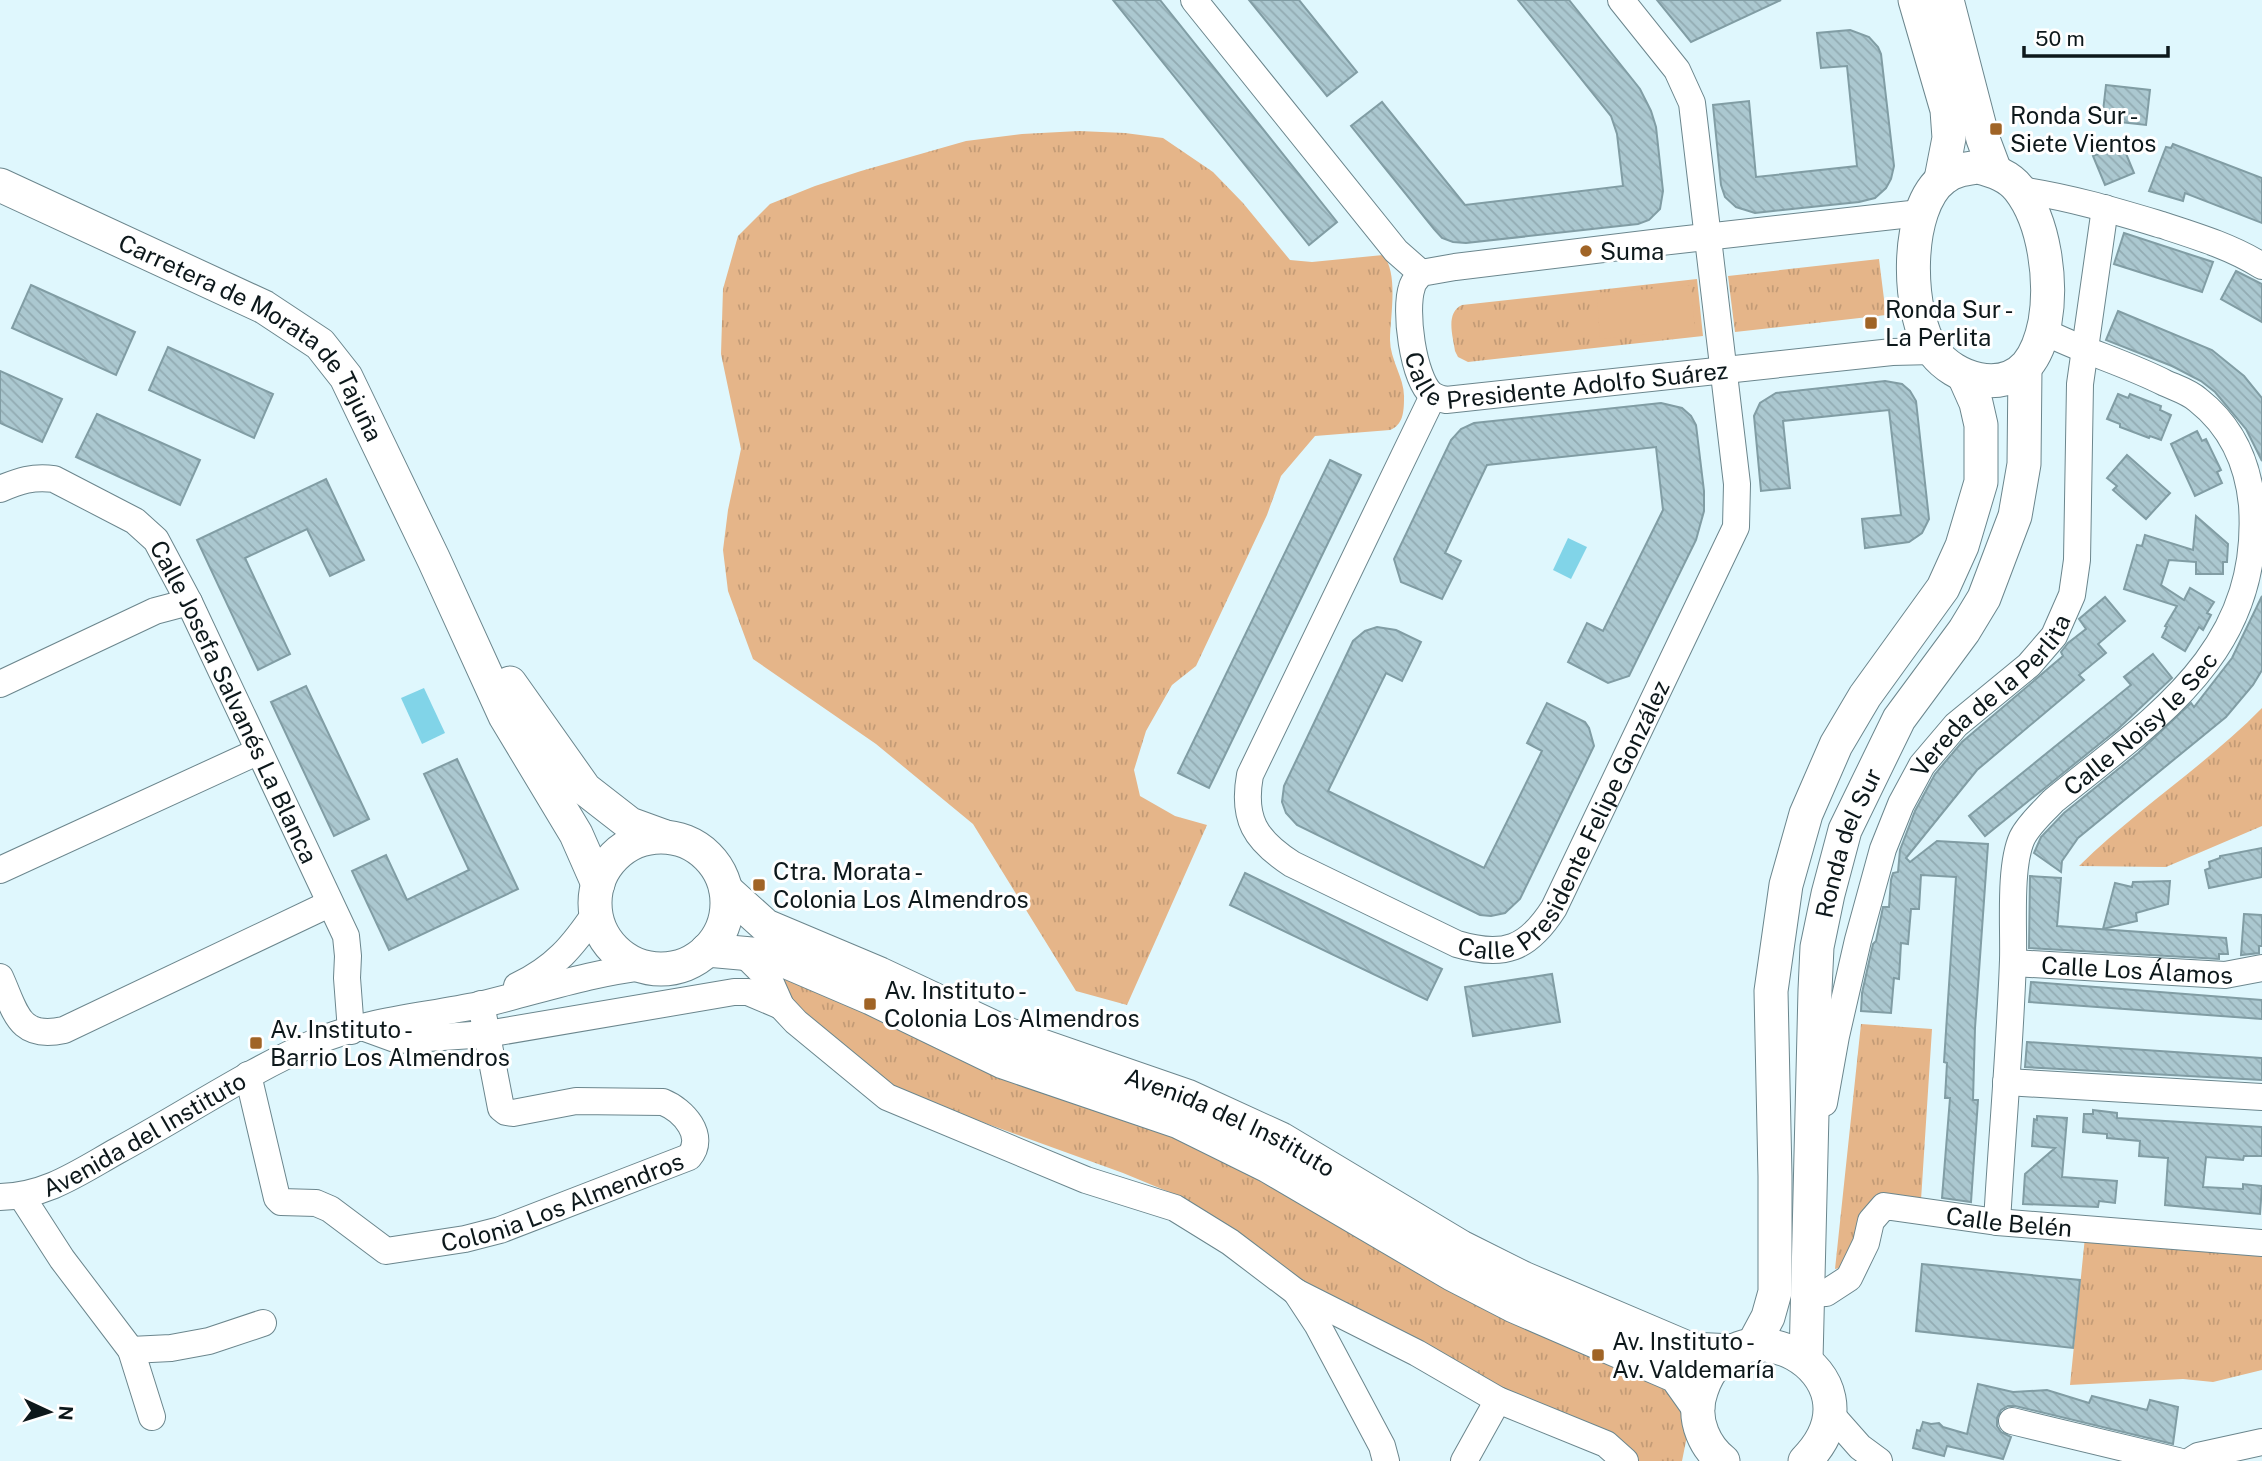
<svg xmlns="http://www.w3.org/2000/svg" width="2262" height="1461" viewBox="0 0 2262 1461" font-family="'Public Sans',sans-serif">
<style>
.grass{fill:url(#grass-tufts)}
.pitch{fill:#e5b589}
.water{fill:#81d4e8}
.building{fill:url(#building-back-hatch);stroke:#819da4;stroke-width:2}
.lines{fill:none;stroke-linecap:round;stroke-linejoin:round}
.minor-casing{stroke:#6b868d;stroke-width:28}
.major-casing{stroke:#6b868d;stroke-width:35}
.minor{stroke:#fff;stroke-width:26}
.major{stroke:#fff;stroke-width:33}
.poi-dot{fill:#a06426;stroke:#fff;stroke-width:2.5}
.labels{text-anchor:middle;dominant-baseline:central;stroke-width:6;stroke-linejoin:round;paint-order:stroke}
.poi-label{font-size:24px;fill:#0d181b;stroke:#fff;text-anchor:start}
.street-label{font-size:24px;fill:#0d181b;stroke:#fff}
</style>
<defs>
<pattern id="grass-tufts" width="24" height="20" patternUnits="userSpaceOnUse" patternTransform="scale(1.75)"><rect width="24" height="20" fill="#e5b589"/><path d="M3 7l-1-3M5 7V3M7 7l1-3M15 17l-1-3M17 17v-4M19 17l1-3" fill="none" stroke="#c39b76"/></pattern>
<pattern id="building-back-hatch" width="6" height="6" patternUnits="userSpaceOnUse" patternTransform="scale(1.75)"><rect width="6" height="6" fill="#abc8d0"/><path d="M-1 5l2 2M0 0l6 6M5-1l2 2" fill="none" stroke="#92abb2"/></pattern>
</defs>
<rect width="100%" height="100%" fill="#dff7fd"/>
<g class="grass">
<path d="M1079,131L1125,133L1163,138L1213,172L1243,203L1290,260L1312,262L1383,255C1399,273 1390,317 1390,340C1390,360 1405,379 1404,398C1404,412 1403,425 1390,430L1315,436L1281,476L1267,515L1196,666L1172,685L1146,731L1134,770L1140,796L1175,816L1207,825L1127,1005L1076,991L973,824L876,744L753,659L728,591L723,550L728,510L741,449L721,354L723,289L738,236L770,204L815,186L861,171L966,141L1022,134Z"/>
<path d="M1879,259L1886,315L1735,332L1728,276Z"/>
<path d="M1697,279L1703,336L1468,362L1458,357L1455,351C1453,336 1445,313 1462,305Z"/>
<path d="M2262,708V826L2166,867L2079,866C2137,809 2206,765 2262,708Z"/>
<path d="M765,964L1145,1120L1652,1372L1680,1401L1687,1436L1682,1461H1636L1301,1283L1205,1214L1169,1192L1123,1173L921,1100L885,1083L812,1028Z"/>
<path d="M1861,1024L1932,1029L1921,1200L1895,1195L1844,1267L1835,1269Z"/>
<path d="M2085,1237L2262,1249V1370L2213,1382L2183,1379L2070,1385Z"/>
</g>
<path class="pitch" d="M1691,285L1695,330L1600,339L1597,294Z"/>
<g class="water">
<path d="M1568,538L1587,547L1571,579L1553,570Z"/>
<path d="M424,688L445,733L422,744L401,698Z"/>
</g>
<g class="building">
<path d="M1113,0H1160L1337,222L1309,245Z"/>
<path d="M1249,0H1299L1357,72L1327,96Z"/>
<path d="M1518,0H1569L1640,89L1651,111L1656,127L1663,191L1660,209L1649,220L1638,224L1466,243L1453,242L1442,238L1434,229L1351,126L1382,102L1465,205L1623,186L1617,134L1611,116Z"/>
<path d="M1657,0H1781L1691,42Z"/>
<path d="M1850,30L1869,37L1878,47L1881,54L1894,166L1891,179L1886,188L1875,198L1859,202L1755,213L1736,207L1725,197L1721,185L1713,105L1749,101L1756,177L1857,166L1847,66L1821,68L1817,33Z"/>
<path d="M2106,85L2150,90L2146,125L2102,120Z"/>
<path d="M2122,144L2134,173L2105,185L2093,156Z"/>
<path d="M2173,144L2262,178V223L2185,193L2183,201L2149,191L2166,147L2171,148Z"/>
<path d="M2124,233L2213,262L2202,292L2114,264Z"/>
<path d="M2236,271L2262,284V322L2221,299Z"/>
<path d="M31,285L135,332L116,375L12,328Z"/>
<path d="M2118,311L2212,350L2244,376L2262,398V461L2246,429L2215,392L2201,381L2172,366L2106,340Z"/>
<path d="M168,347L273,394L254,438L149,390Z"/>
<path d="M0,371L62,399L42,442L0,423Z"/>
<path d="M1885,381L1902,384L1910,391L1916,401L1929,519L1922,533L1909,542L1865,548L1862,519L1901,515L1889,410L1783,421L1790,488L1761,491L1754,416L1760,403L1776,393Z"/>
<path d="M2118,394L2128,398L2130,394L2161,406L2160,410L2171,415L2161,440L2150,436L2149,438L2120,427V424L2107,419Z"/>
<path d="M1661,403L1682,408L1691,416L1696,425L1704,491V511L1696,540L1629,676L1608,683L1568,662L1587,623L1603,631L1663,510L1656,447L1487,465L1445,553L1461,561L1442,599L1401,582L1394,559L1451,440L1461,429L1474,423Z"/>
<path d="M97,414L200,460L180,505L76,457Z"/>
<path d="M2197,431L2202,441L2206,439L2221,470L2217,472L2222,483L2195,496L2171,444Z"/>
<path d="M2127,455L2170,493L2146,519L2113,490L2117,486L2107,478Z"/>
<path d="M1330,460L1361,475L1209,788L1178,773Z"/>
<path d="M326,479L364,560L330,576L307,529L245,558L290,654L258,670L197,540Z"/>
<path d="M2196,516L2228,544L2227,562H2223V574H2196V562L2169,560L2161,585L2184,600L2190,588L2214,602L2207,613L2211,615L2203,630L2199,627L2185,651L2162,637L2167,627L2165,626L2177,606L2124,589L2137,545L2142,546L2145,535L2193,550Z"/>
<path d="M2262,596V670L2253,685L2226,717L2078,838L2062,861L2061,872L2034,853L2041,837L2064,813L2138,753L2191,703L2194,707L2232,658Z"/>
<path d="M2105,597L2125,621L2098,644L2106,653L2079,675L2084,680L1977,770L1906,858L1910,862L1937,841L1988,844L1975,1028L1973,1100H1978L1971,1202L1942,1198L1950,1098H1945L1947,1063L1944,1062L1956,877L1921,875L1919,909H1911L1908,944L1901,943L1899,979L1894,978L1891,1013L1861,1011L1862,993L1873,944L1876,941L1883,907H1889L1891,880L1893,873L1898,872L1900,850L1915,811L1935,774L1962,742L2063,656L2061,652L2068,643L2086,629L2079,619Z"/>
<path d="M1377,627L1396,630L1421,642L1402,681L1386,673L1328,791L1484,868L1542,751L1527,743L1547,703L1585,722L1589,728L1594,746L1520,899L1505,913L1491,916L1480,915L1297,825L1286,813L1282,802L1284,786L1353,641L1365,631Z"/>
<path d="M2153,654L2172,678L2118,729L1985,836L1969,816L2131,685L2124,677Z"/>
<path d="M306,686L369,819L334,836L271,702Z"/>
<path d="M457,759L518,889L389,950L352,871L386,855L407,900L469,870L424,774Z"/>
<path d="M2262,848V877L2209,888L2205,870L2210,868L2209,862L2220,858V856Z"/>
<path d="M1245,873L1442,969L1427,1000L1230,905Z"/>
<path d="M2030,876L2061,878L2057,926L2226,938L2228,954H2219V959L2029,948Z"/>
<path d="M2170,881L2168,904L2136,913L2137,921L2103,929L2115,883L2132,887L2133,882Z"/>
<path d="M2244,914L2262,915V946H2259V953L2241,955Z"/>
<path d="M1552,974L1560,1022L1473,1036L1465,987Z"/>
<path d="M2031,982L2262,1000V1019L2029,1002Z"/>
<path d="M2027,1042L2262,1058V1080L2025,1067Z"/>
<path d="M2093,1110L2117,1113V1118L2262,1127V1156H2244L2243,1160L2206,1157L2203,1187L2243,1189V1184L2262,1186L2260,1214L2165,1205L2168,1158L2139,1156L2140,1141L2107,1138V1134L2083,1132L2084,1114H2093Z"/>
<path d="M2037,1116L2067,1118L2062,1177L2117,1181L2115,1203L2099,1201L2098,1207L2023,1204L2025,1174L2055,1148L2032,1146L2034,1119L2037,1120Z"/>
<path d="M1922,1264L2080,1280L2073,1348L1916,1331Z"/>
<path d="M1978,1384L2013,1392L2047,1390L2089,1403L2092,1396L2147,1410L2150,1400L2178,1407L2173,1444L2015,1406H2008L2001,1410L1997,1418V1426L2001,1432L2011,1437L2003,1459L1947,1446L1944,1456L1913,1448L1917,1430L1920,1431L1923,1422L1931,1424L1939,1423L1943,1427L1967,1434Z"/>
</g>
<g class="lines">
<defs>
<g id="minor">
<path d="M1194,0L1396,251L1421,273"/>
<path d="M2020,190C2069,197 2115,211 2162,225C2196,236 2232,247 2262,266"/>
<path id="s1" d="M1920,213L1661,242L1455,267L1421,273C1418,277 1413,282 1412,287C1404,310 1413,377 1431,394C1435,397 1441,399 1446,400L1892,352L1934,351"/>
<path id="s2" d="M1433,396L1250,775C1242,819 1255,840 1292,864L1457,944C1504,958 1528,949 1554,908L1736,527L1737,484L1692,103L1677,70L1621,0"/>
<path id="s3" d="M0,489C19,481 33,476 54,479L135,521L156,540L189,602L346,936L348,956L347,978L351,1031"/>
<path d="M0,684L155,611L189,602"/>
<path d="M0,870L257,752"/>
<path d="M743,953L769,979L781,1006L796,1022L887,1097L1086,1180L1175,1208L1230,1242L1296,1292L1417,1353L1498,1400L1606,1444L1625,1461"/>
<path id="s4" d="M2013,963L2225,975L2262,968"/>
<path d="M0,977C16,1012 18,1040 64,1030L329,904"/>
<path d="M517,986C555,968 573,946 596,912"/>
<path d="M365,1028L398,1040L487,1034L734,992H748L781,1006"/>
<path id="s5" d="M248,1075L277,1198L281,1202L316,1203L330,1209L386,1251L465,1239L500,1230L689,1157C707,1136 683,1110 663,1102L576,1101L513,1113L506,1112L501,1108L481,1004"/>
<path d="M2006,1082L2262,1097"/>
<path id="s6" d="M1824,1103L1836,1036L1858,940L1883,849L1901,804L1922,765L1956,725L2029,665L2054,636L2072,595L2077,560L2080,384L2105,208"/>
<path id="s7" d="M0,1197C46,1196 78,1173 117,1151C184,1115 248,1071 318,1041C365,1021 428,1016 479,1005C535,992 588,973 645,967"/>
<path d="M22,1197L62,1259L131,1350L152,1417"/>
<path id="s8" d="M1997,1222C2002,1135 2010,1047 2013,960C2014,927 2009,867 2022,838C2029,824 2043,812 2053,801C2153,719 2262,653 2252,505C2248,463 2231,426 2198,400C2189,392 2176,388 2165,383C2126,363 2082,351 2043,331"/>
<path d="M1296,1292L1317,1324L1382,1446L1386,1461"/>
<path id="s9" d="M1807,1294L1826,1293L1849,1278L1866,1243L1871,1221L1884,1206L1997,1222L2262,1243"/>
<path d="M131,1350L171,1348L209,1341L263,1323"/>
<path d="M1829,1412L1860,1447L1879,1461"/>
<path d="M2012,1421L2178,1461"/>
<path d="M1464,1461L1498,1400"/>
<path d="M2190,1461L2198,1456L2262,1442"/>
</g>
<g id="major">
<path d="M1915,0L1947,110L1949,138L1941,179"/>
<path d="M1947,0L1983,139L1995,171"/>
<path d="M1978,167C1994,171 2009,176 2019,189C2045,222 2052,282 2045,322C2042,337 2037,353 2027,365C2001,394 1955,379 1934,352C1906,315 1904,207 1944,178C1954,170 1965,169 1978,167Z"/>
<path id="s10" d="M0,185L264,307L320,344L346,377L434,560L505,716L576,834L598,884"/>
<path d="M510,683L585,789L630,824L663,836"/>
<circle cx="661" cy="903" r="66"/>
<path id="s11" d="M726,890L766,926L880,974L1010,1035L1187,1096L1281,1139L1461,1247L1523,1278L1690,1349L1734,1351"/>
<path d="M707,950L773,956L871,998L1003,1062L1179,1122L1268,1166L1452,1274L1514,1306L1676,1376L1698,1407"/>
<path d="M1753,1345L1768,1317L1775,1292V1176L1771,991L1786,885L1806,814L1836,745L1865,696L1943,588L1962,546L1981,482V425L1976,403L1964,376"/>
<path id="s12" d="M1806,1360L1815,990L1817,947L1828,894L1845,830L1899,719L1964,631L1984,598L2015,516L2024,464L2025,368"/>
<path d="M1723,1461C1705,1447 1694,1422 1699,1399C1726,1285 1892,1373 1805,1461"/>
</g>
</defs>
<use href="#minor" class="minor-casing"/>
<use href="#major" class="major-casing"/>
<use href="#minor" class="minor"/>
<use href="#major" class="major"/>
</g>
<g class="poi-dot">
<rect x="1989" y="122" width="14" height="14" rx="3.5"/>
<circle cx="1586" cy="251" r="7"/>
<rect x="1864" y="316" width="14" height="14" rx="3.5"/>
<rect x="752" y="878" width="14" height="14" rx="3.5"/>
<rect x="863" y="997" width="14" height="14" rx="3.5"/>
<rect x="249" y="1036" width="14" height="14" rx="3.5"/>
<rect x="1591" y="1348" width="14" height="14" rx="3.5"/>
</g>
<g class="labels">
<g class="poi-label">
<text x="2010" y="115">Ronda Sur -<tspan x="2010" dy="28">Siete Vientos</tspan></text>
<text x="1600" y="251">Suma</text>
<text x="1885" y="309">Ronda Sur -<tspan x="1885" dy="28">La Perlita</tspan></text>
<text x="773" y="871">Ctra. Morata -<tspan x="773" dy="28">Colonia Los Almendros</tspan></text>
<text x="884" y="990">Av. Instituto -<tspan x="884" dy="28">Colonia Los Almendros</tspan></text>
<text x="270" y="1029">Av. Instituto -<tspan x="270" dy="28">Barrio Los Almendros</tspan></text>
<text x="1612" y="1341">Av. Instituto -<tspan x="1612" dy="28">Av. Valdemaría</tspan></text>
</g>
<g class="street-label">
<text stroke="none"><textPath href="#s10" startOffset="301">Carretera de Morata de Tajuña</textPath></text>
<text stroke="none"><textPath href="#s1" startOffset="758">Calle Presidente Adolfo Suárez</textPath></text>
<text stroke="none"><textPath href="#s6" startOffset="452">Vereda de la Perlita</textPath></text>
<text stroke="none"><textPath href="#s3" startOffset="355">Calle Josefa Salvanés La Blanca</textPath></text>
<text stroke="none"><textPath href="#s8" startOffset="551">Calle Noisy le Sec</textPath></text>
<text stroke="none"><textPath href="#s2" startOffset="894">Calle Presidente Felipe González</textPath></text>
<text stroke="none"><textPath href="#s12" startOffset="522">Ronda del Sur</textPath></text>
<text stroke="none"><textPath href="#s4" startOffset="124">Calle Los Álamos</textPath></text>
<text stroke="none"><textPath href="#s11" startOffset="558">Avenida del Instituto</textPath></text>
<text stroke="none"><textPath href="#s7" startOffset="159">Avenida del Instituto</textPath></text>
<text stroke="none"><textPath href="#s5" startOffset="436">Colonia Los Almendros</textPath></text>
<text stroke="none"><textPath href="#s9" startOffset="254">Calle Belén</textPath></text>
</g>
</g>
<g transform="translate(49 1412) rotate(94)" stroke="#ffffff" stroke-width="5" paint-order="stroke">
<path d="M0-5L12 26L0 18L-12 26Z" fill="#0d181b"/>
<text y="-10" font-size="19" font-weight="bold" text-anchor="middle" fill="#0d181b">N</text>
</g>
<path d="M2024 46v10h144v-10" fill="none" stroke="#0d181b" stroke-width="3.5"/>
<text x="2035" y="46" font-size="21" fill="#0d181b" stroke="#ffffff" stroke-width="5" paint-order="stroke">50 m</text>
</svg>
